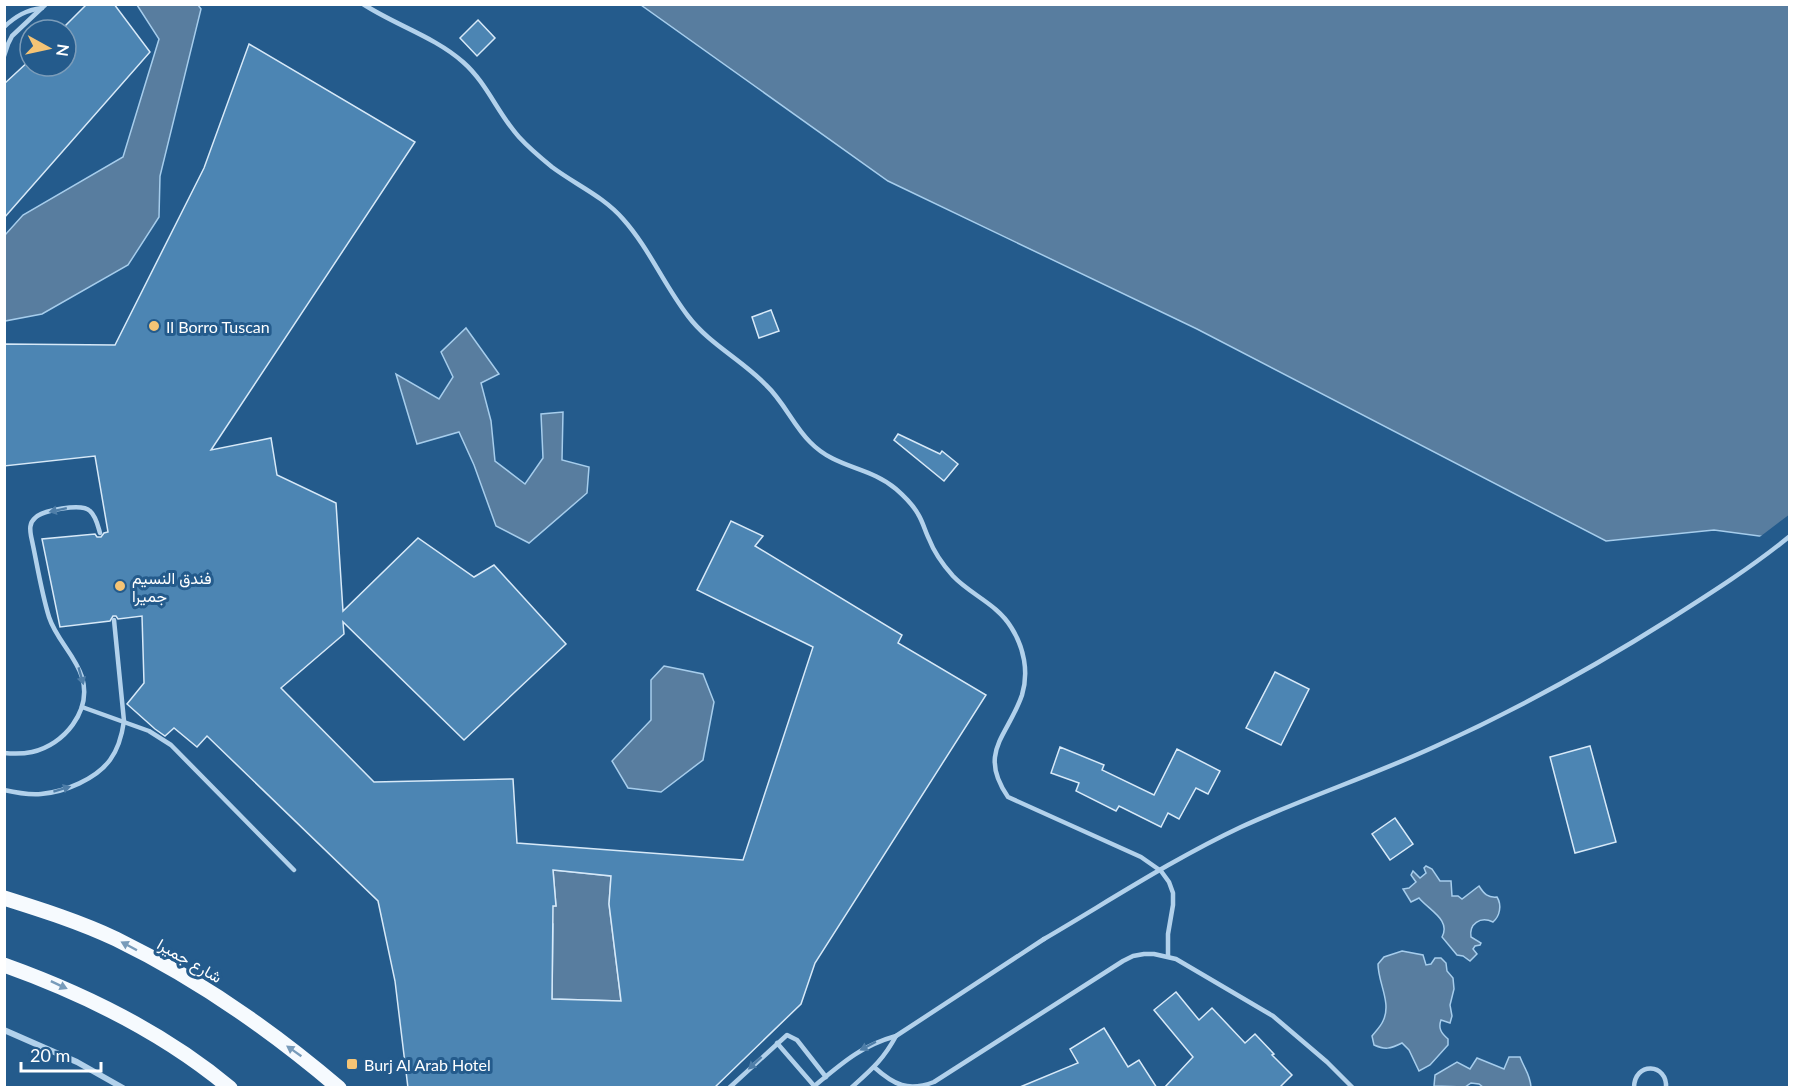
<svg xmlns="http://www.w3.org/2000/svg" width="1794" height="1092" viewBox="0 0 1794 1092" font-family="Lato,Vazirmatn,sans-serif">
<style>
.water{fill:#587d9f;stroke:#a6cdec;stroke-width:1.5}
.pier{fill:#245b8c}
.building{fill:#4c85b3;stroke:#d7e9f8;stroke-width:1.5;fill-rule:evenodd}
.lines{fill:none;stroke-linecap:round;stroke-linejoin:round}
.service{stroke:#b2d1eb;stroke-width:4.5}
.minor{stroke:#b2d1eb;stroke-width:6}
.primary{stroke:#f6fafe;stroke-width:15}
.service-bridge{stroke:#b2d1eb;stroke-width:4.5}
.oneway{fill:#4f7ea8}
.oneway2{fill:#789bba}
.poi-dot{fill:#f5c475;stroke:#245b8c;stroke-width:2}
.labels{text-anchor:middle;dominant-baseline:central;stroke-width:6;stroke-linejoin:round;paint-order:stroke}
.poi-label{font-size:16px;fill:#fff;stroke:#245b8c;text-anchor:start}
.street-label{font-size:16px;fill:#fff;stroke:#245b8c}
</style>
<rect width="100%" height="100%" fill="#245b8c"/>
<g class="water">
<path d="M137,5H198L201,9L160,176L159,217L128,265L42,314L5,321V235L23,215L123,157L159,39Z"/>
<path d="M641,5H1789V540L1714,530L1606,541L1197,329L888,181Z"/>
<path d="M466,328L499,374L481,383L491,421L495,461L525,484L543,458L541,414L563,412L562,460L589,467L587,493L529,543L496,526L474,465L459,432L417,444L396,374L439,399L453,377L441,352Z"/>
<path d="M664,666L703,674L714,702L703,760L661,792L628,788L612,761L651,720V680Z"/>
<path d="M1426,866L1432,869L1440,881H1451L1452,896H1458L1462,899L1479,886C1484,894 1488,898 1497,897C1502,905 1500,916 1493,922C1480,916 1469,924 1471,937L1481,943L1480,945L1475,946L1473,949L1477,954L1470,961L1463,956L1457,955L1442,937C1451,920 1430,911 1419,898L1411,902L1403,889L1409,888L1416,882L1411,875L1413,871L1420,878L1426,873L1424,868Z"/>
<path d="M553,870L611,876L609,904L621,1001L552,999L553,924L538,904L556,906Z"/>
<path d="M1402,951L1423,955L1426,965L1431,964L1435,958H1441L1446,963L1447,971L1453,978L1454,989L1450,1005L1452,1016L1450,1023L1441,1020C1438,1028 1441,1033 1448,1039V1045L1430,1065L1419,1071L1409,1050L1402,1043C1390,1049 1385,1050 1374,1045L1372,1036C1376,1031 1381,1026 1383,1021C1392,1003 1378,983 1378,964L1384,957Z"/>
<path d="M1509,1057H1520C1525,1070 1530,1074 1531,1087H1483L1479,1084L1471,1083L1465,1087L1434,1086L1435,1075L1457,1062L1470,1069L1477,1058L1504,1069Z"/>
</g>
<path class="pier" d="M1790,514V543L1758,538L1761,536Z"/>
<g class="building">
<path d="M87,4H114L150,52L4,218V84L30,60V66H66V30H61Z"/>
<path d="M478,20L495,38L477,56L460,38Z"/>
<path d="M249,44L415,142L211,450L271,438L277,475L336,503L343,611L418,538L474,577L494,565L566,644L464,740L343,622L344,634L281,688L374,782L513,779L517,843L743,860L813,647L697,590L731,521L763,536L755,546L902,635L898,643L986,695L815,963L801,1004L714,1088H408L395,981L378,901L207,736L197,747L174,728L165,736L155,729L127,704L144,683L142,616L118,619L116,616H113L110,621L60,627L42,539L95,534L97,537H101L104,533L108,532L95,456L4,466V344L115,345L204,168ZM553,870L611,876L609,904L621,1001L552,999L553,906H556Z"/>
<path d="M771,310L779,331L759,338L752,317Z"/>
<path d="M898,434L940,454L942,451L958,464L944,481L894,440Z"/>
<path d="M1275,672L1309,689L1281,745L1246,728Z"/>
<path d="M1590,746L1616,842L1575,853L1550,757Z"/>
<path d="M1060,747L1104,765L1102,770L1154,795L1177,749L1220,771L1208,794L1196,788L1179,819L1168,813L1161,827L1119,806L1116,811L1076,791L1079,783L1051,773Z"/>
<path d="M1395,818L1413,844L1390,860L1372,834Z"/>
<path d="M1176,992L1199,1020L1212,1008L1245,1043L1255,1034L1274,1054L1272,1055L1292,1075L1279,1088H1164L1193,1057L1154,1010Z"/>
<path d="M1104,1028L1128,1067L1139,1060L1157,1088L1020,1087L1078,1063L1070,1049Z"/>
</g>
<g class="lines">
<g class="service">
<path d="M363,4C395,25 435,37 463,62C487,83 498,114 519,137C529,148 541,158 552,167C576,185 603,196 623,219C649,248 664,285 688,316C709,344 742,360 766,385C784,402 793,425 810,442C836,469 869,466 896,489C904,496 913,505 918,514C923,522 925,531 929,539C934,552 944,566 953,576C971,595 997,604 1011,627C1024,647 1029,672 1022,695C1008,736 977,752 1008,797L1141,857L1161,871L1169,882L1173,893V905L1168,934V956"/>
<path d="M4,27C16,16 26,10 42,8"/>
<path d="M4,56L8,44L12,36L46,4"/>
<path d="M82,707L149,731L171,745L294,870"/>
<path d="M4,753C14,754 23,754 32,752C64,745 92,711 82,677C75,655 56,639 49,617C41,591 37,563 31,536C30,530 29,523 35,518C42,510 82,503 90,511C96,516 98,526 100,533"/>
<path d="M4,790C17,793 28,795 41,794C65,792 96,779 110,760C119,748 122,735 124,721L114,620"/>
<path d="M777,1043L816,1088"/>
<path d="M874,1067C894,1085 908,1092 934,1082L1123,961L1133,956L1144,954H1154L1176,959L1273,1016L1327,1062L1353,1088"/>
<path d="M729,1088L787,1035L797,1040L826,1077"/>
<path d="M812,1088C841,1064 860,1046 896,1036L1044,939"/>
<path d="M851,1088C872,1069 883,1060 896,1036"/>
<path d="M1634,1088C1634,1061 1668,1063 1666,1088"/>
</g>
<path class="minor" d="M4,1030L77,1062L123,1088"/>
<g class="primary">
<path d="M4,898C42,910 80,922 116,939C196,978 271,1030 339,1088"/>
<path d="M4,965C85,994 163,1032 230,1088"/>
</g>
<path class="service-bridge" d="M1044,939C1109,901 1173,859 1241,827C1304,798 1371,776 1434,747C1516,710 1594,667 1670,619C1711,593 1752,567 1790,536"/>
</g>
<defs><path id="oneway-solid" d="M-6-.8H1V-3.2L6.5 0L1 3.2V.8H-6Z" transform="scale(1.5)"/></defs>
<g class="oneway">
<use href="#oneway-solid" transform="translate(58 510) rotate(168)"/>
<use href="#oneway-solid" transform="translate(81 676) rotate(74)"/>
<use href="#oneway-solid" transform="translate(62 789) rotate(-17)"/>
<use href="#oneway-solid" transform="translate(868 1046) rotate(152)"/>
<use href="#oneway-solid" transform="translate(755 1063) rotate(137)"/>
</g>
<g class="oneway2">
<use href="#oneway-solid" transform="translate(129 946) rotate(-152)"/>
<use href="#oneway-solid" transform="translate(59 985) rotate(25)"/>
<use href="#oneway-solid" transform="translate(294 1051) rotate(-145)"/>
</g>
<g class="poi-dot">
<circle cx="154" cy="326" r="6"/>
<circle cx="120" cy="586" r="6"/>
<rect x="346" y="1058" width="12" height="12" rx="3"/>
</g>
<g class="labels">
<g class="poi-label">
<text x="166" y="326">Il Borro Tuscan</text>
<text x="132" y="577">فندق النسيم<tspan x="132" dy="18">جميرا</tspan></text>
<text x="364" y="1064">Burj Al Arab Hotel</text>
</g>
<g class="street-label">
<text transform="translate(190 960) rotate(30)">شارع جميرا</text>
</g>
</g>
<rect width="1794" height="1092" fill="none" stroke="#ffffff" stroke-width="12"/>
<g transform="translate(48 48) rotate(98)"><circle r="28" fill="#245b8c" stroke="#7c9dba" stroke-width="1.5"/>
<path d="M0-4.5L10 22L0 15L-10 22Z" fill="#f5c475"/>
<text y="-9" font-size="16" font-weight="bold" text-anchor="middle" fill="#ffffff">N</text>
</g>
<path d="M21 1062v9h80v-9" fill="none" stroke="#ffffff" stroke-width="3"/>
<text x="30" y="1062" font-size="18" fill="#ffffff" stroke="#245b8c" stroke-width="4.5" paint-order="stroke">20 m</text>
</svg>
